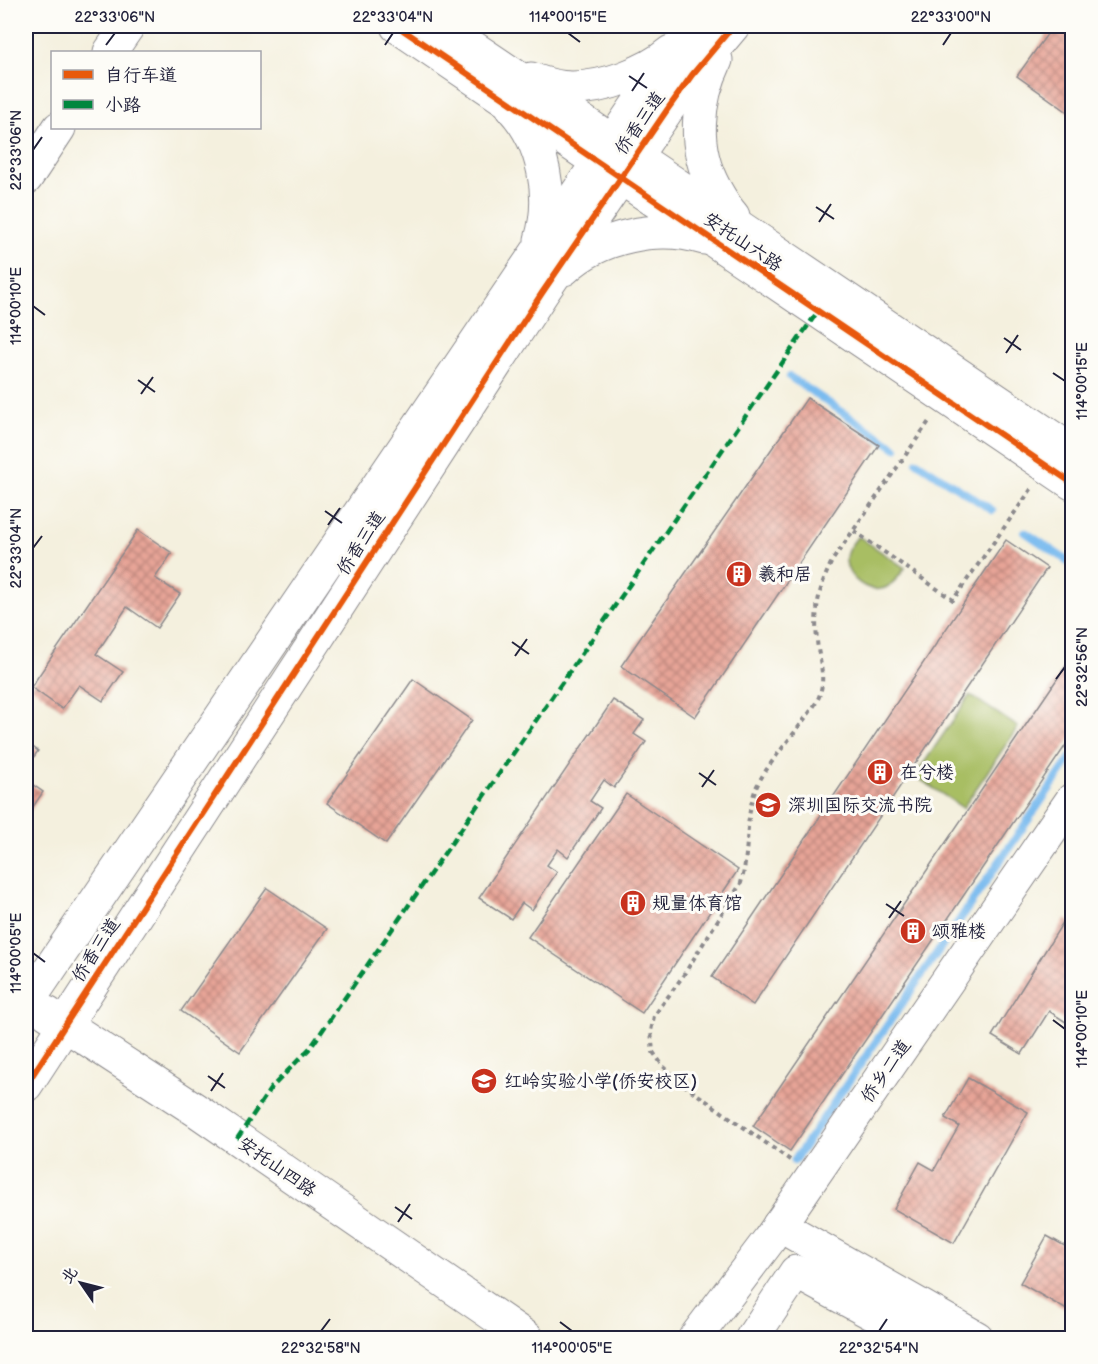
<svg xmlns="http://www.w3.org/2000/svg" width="1098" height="1364" viewBox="0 0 1098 1364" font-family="'Balsamiq Sans','LXGW WenKai TC',sans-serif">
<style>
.park{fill:#a8be63;stroke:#65704f;stroke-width:1.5}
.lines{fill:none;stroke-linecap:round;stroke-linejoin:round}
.stream{stroke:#7abbef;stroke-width:8}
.building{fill:url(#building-cross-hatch)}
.minor-casing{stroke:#8b898c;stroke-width:35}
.path{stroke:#8b898c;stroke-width:4;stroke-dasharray:4.5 4.5;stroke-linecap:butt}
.minor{stroke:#fff;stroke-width:33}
.quiet{stroke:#00873e;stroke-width:4.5;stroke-dasharray:9 4.5;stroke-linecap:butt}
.cycleway-casing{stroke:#fdfcf7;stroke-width:10}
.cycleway{stroke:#e8590c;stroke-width:6}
.ticks{fill:none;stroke:#22223b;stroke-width:2}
.labels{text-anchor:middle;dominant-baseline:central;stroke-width:6;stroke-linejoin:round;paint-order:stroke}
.street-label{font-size:18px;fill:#22223b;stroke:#fdfcf7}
.poi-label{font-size:18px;fill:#22223b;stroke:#fdfcf7;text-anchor:start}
.neatline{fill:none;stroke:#22223b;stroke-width:2}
.ticks-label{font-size:15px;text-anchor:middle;fill:#22223b}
</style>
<defs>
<pattern id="building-cross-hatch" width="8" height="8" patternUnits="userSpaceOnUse" patternTransform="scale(1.5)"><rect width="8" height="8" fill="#e7a497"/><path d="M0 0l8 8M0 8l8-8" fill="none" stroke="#bb857c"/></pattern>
</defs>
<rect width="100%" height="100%" fill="#fdfcf7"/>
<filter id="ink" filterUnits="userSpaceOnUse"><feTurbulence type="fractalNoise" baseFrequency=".0167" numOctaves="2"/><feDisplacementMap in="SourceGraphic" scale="12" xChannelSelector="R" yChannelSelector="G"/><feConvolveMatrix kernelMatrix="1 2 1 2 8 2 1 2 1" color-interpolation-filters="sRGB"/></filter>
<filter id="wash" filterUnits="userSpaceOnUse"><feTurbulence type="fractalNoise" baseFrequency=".008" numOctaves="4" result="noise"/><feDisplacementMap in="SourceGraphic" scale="24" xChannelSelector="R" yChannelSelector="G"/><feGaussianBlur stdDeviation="1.35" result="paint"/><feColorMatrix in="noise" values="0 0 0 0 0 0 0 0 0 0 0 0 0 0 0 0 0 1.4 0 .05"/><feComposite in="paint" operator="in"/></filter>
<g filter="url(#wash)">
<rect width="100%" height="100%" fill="#f4f0de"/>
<g class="park">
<path d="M858,536L905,568C900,575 894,584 885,588C868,594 847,578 846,561C845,551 853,543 858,536Z"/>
<path d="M970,695L1018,727L963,808L915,776Z"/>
</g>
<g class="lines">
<g class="stream">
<path d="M790,377L896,448"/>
<path d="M917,462L992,510"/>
<path d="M1025,532L1072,564"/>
<path d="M794,1161L1072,756"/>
</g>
</g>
<g id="blocks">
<g class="building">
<path d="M1053,26H1072V115L1017,76Z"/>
<path d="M807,398L879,445L695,717L621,666Z"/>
<path d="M138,530L172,553L155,578L180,594L157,628L127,607L96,654L123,672L103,701L79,685L62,709L31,687Z"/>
<path d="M1006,540L1047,568L753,1005L712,977Z"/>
<path d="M1072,657V736L790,1151L753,1126Z"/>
<path d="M413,679L472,720L386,844L327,803Z"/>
<path d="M613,700L644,720L634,734L646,742L614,788L604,780L590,801L601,808L568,857L558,849L547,865L557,872L532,910L522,903L511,919L479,898Z"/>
<path d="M26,742L38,751L26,768Z"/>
<path d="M26,780L43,792L26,817Z"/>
<path d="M626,794L738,870L642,1013L528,937Z"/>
<path d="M267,888L327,929L240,1052L181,1011Z"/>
<path d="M1065,919L1072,923V1026L1049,1011L1022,1054L992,1036Z"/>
<path d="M968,1078L1028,1112L954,1243L894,1209L920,1162L934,1170L959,1126L945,1118Z"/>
<path d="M1047,1236L1072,1250V1313L1020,1283Z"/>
</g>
</g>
</g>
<g filter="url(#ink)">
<use href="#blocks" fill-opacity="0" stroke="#8b898c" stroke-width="1.5"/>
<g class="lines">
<defs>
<g id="minor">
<path d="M397,26L1072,483"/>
<path d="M441,26L1072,451"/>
<path d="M110,52L128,26"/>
<path d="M716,60C696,102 692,148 715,189C720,198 726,208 733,216"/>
<path d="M531,79C544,84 557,88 572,88C604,88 646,73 671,52"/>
<path d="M513,109C544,143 554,196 541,240"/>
<path d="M26,178L59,128"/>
<path d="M564,269C599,236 658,224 704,238"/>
<path d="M26,1004L633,111L677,50L698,26"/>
<path d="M47,1013L196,1110L527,1338"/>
<path d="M26,1085L542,293L667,110L692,75L733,26"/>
<path d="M779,1225L977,1338"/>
<path d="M695,1338L769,1240L1072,800"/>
<path d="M752,1338L796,1272L918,1338"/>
</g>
</defs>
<use href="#minor" class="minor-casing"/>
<g class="path">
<path d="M854,531L953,600L1032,488"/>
<path d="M790,1160L688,1088L663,1066L653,1052L651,1031L654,1016L683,976L741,883C750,852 744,819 756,788C764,769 790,739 803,721C810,712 819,701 821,690C825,672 818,657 817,640C814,609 819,588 832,561L930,420"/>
</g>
<use href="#minor" class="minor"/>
<path class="quiet" d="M237,1139L271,1088L311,1047L818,311"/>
<defs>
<g id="cycleway">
<path d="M397,26L1072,483"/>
<path d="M26,1085L542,293L667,110L692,75L733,26"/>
</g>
</defs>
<use href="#cycleway" class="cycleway-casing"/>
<use href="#cycleway" class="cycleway"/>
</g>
</g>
<path class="ticks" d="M568,33L580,42M106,45L115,33M385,45L393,33M943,45L951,33M629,76L647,88M632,91L644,73M33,150L42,137M816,207L834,219M819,222L831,204M33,306L45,315M1004,338L1021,350M1006,353L1018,335M1053,373L1065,381M138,380L155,392M141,394L153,377M325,511L342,523M328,525L340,508M33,548L42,536M512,642L529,654M515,656L527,639M1056,679L1065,667M699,773L716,785M702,787L714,770M886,904L904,916M889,918L901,901M33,953L45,962M1053,1020L1065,1029M208,1076L225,1088M211,1091L223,1073M395,1207L412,1219M398,1222L410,1204M560,1322L572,1331M321,1331L330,1319M879,1331L887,1319"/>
<defs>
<symbol id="building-disc" viewBox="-11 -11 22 22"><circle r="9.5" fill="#c8321e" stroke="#fdfcf7"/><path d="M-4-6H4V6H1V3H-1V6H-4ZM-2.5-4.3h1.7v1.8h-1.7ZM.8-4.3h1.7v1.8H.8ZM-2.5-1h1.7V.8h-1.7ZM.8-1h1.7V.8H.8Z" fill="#fff"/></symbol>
<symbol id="school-disc" viewBox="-11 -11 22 22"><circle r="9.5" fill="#c8321e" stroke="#fdfcf7"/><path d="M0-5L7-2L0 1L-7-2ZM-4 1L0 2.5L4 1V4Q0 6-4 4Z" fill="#fff"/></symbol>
</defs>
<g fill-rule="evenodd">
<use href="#building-disc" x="724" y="559" width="30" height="30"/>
<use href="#building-disc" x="865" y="757" width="30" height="30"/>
<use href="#school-disc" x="753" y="790" width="30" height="30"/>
<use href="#building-disc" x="618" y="888" width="30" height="30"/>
<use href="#building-disc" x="898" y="916" width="30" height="30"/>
<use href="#school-disc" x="469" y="1066" width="30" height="30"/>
</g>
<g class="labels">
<g class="street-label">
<text transform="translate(640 123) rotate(-55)">侨香三道</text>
<text transform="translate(743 242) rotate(34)">安托山六路</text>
<text transform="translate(361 543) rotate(-57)">侨香三道</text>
<text transform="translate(96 950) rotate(-57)">侨香三道</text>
<text transform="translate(886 1071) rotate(-55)">侨乡二道</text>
<text transform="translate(277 1167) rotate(35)">安托山四路</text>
</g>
<g class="poi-label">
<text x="758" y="574">羲和居</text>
<text x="900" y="772">在兮楼</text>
<text x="788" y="805">深圳国际交流书院</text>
<text x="652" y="903">规量体育馆</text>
<text x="932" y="931">颂雅楼</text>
<text x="504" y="1081">红岭实验小学(侨安校区)</text>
</g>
</g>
<rect width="1098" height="1364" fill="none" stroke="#fdfcf7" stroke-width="66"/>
<rect x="51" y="51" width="210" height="78" fill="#fdfcf7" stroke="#a5a5ac" stroke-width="1.5"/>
<rect x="63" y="70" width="30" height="9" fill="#e8590c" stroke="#a5a5ac" stroke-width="1.5"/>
<text x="105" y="81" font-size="18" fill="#22223b">自行车道</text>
<rect x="63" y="100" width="30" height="9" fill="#00873e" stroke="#a5a5ac" stroke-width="1.5"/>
<text x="105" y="111" font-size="18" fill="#22223b">小路</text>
<g transform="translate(81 1283) rotate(305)" stroke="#fdfcf7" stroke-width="4.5" paint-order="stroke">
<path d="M0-4.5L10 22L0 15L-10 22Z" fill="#22223b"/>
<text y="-9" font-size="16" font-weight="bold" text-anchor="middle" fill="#22223b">北</text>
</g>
<rect x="33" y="33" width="1032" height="1298" class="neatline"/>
<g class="ticks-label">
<text x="115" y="22">22°33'06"N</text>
<text x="393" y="22">22°33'04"N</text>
<text x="568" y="22">114°00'15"E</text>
<text x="951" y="22">22°33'00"N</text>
<text transform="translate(16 150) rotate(-90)" y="5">22°33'06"N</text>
<text transform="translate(16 306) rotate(-90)" y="5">114°00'10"E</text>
<text transform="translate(1082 381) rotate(-90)" y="5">114°00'15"E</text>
<text transform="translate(16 548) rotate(-90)" y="5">22°33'04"N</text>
<text transform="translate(1082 667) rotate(-90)" y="5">22°32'56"N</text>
<text transform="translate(16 953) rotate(-90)" y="5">114°00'05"E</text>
<text transform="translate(1082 1029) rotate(-90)" y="5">114°00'10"E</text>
<text x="321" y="1353">22°32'58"N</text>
<text x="572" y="1353">114°00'05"E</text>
<text x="879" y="1353">22°32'54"N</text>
</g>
</svg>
